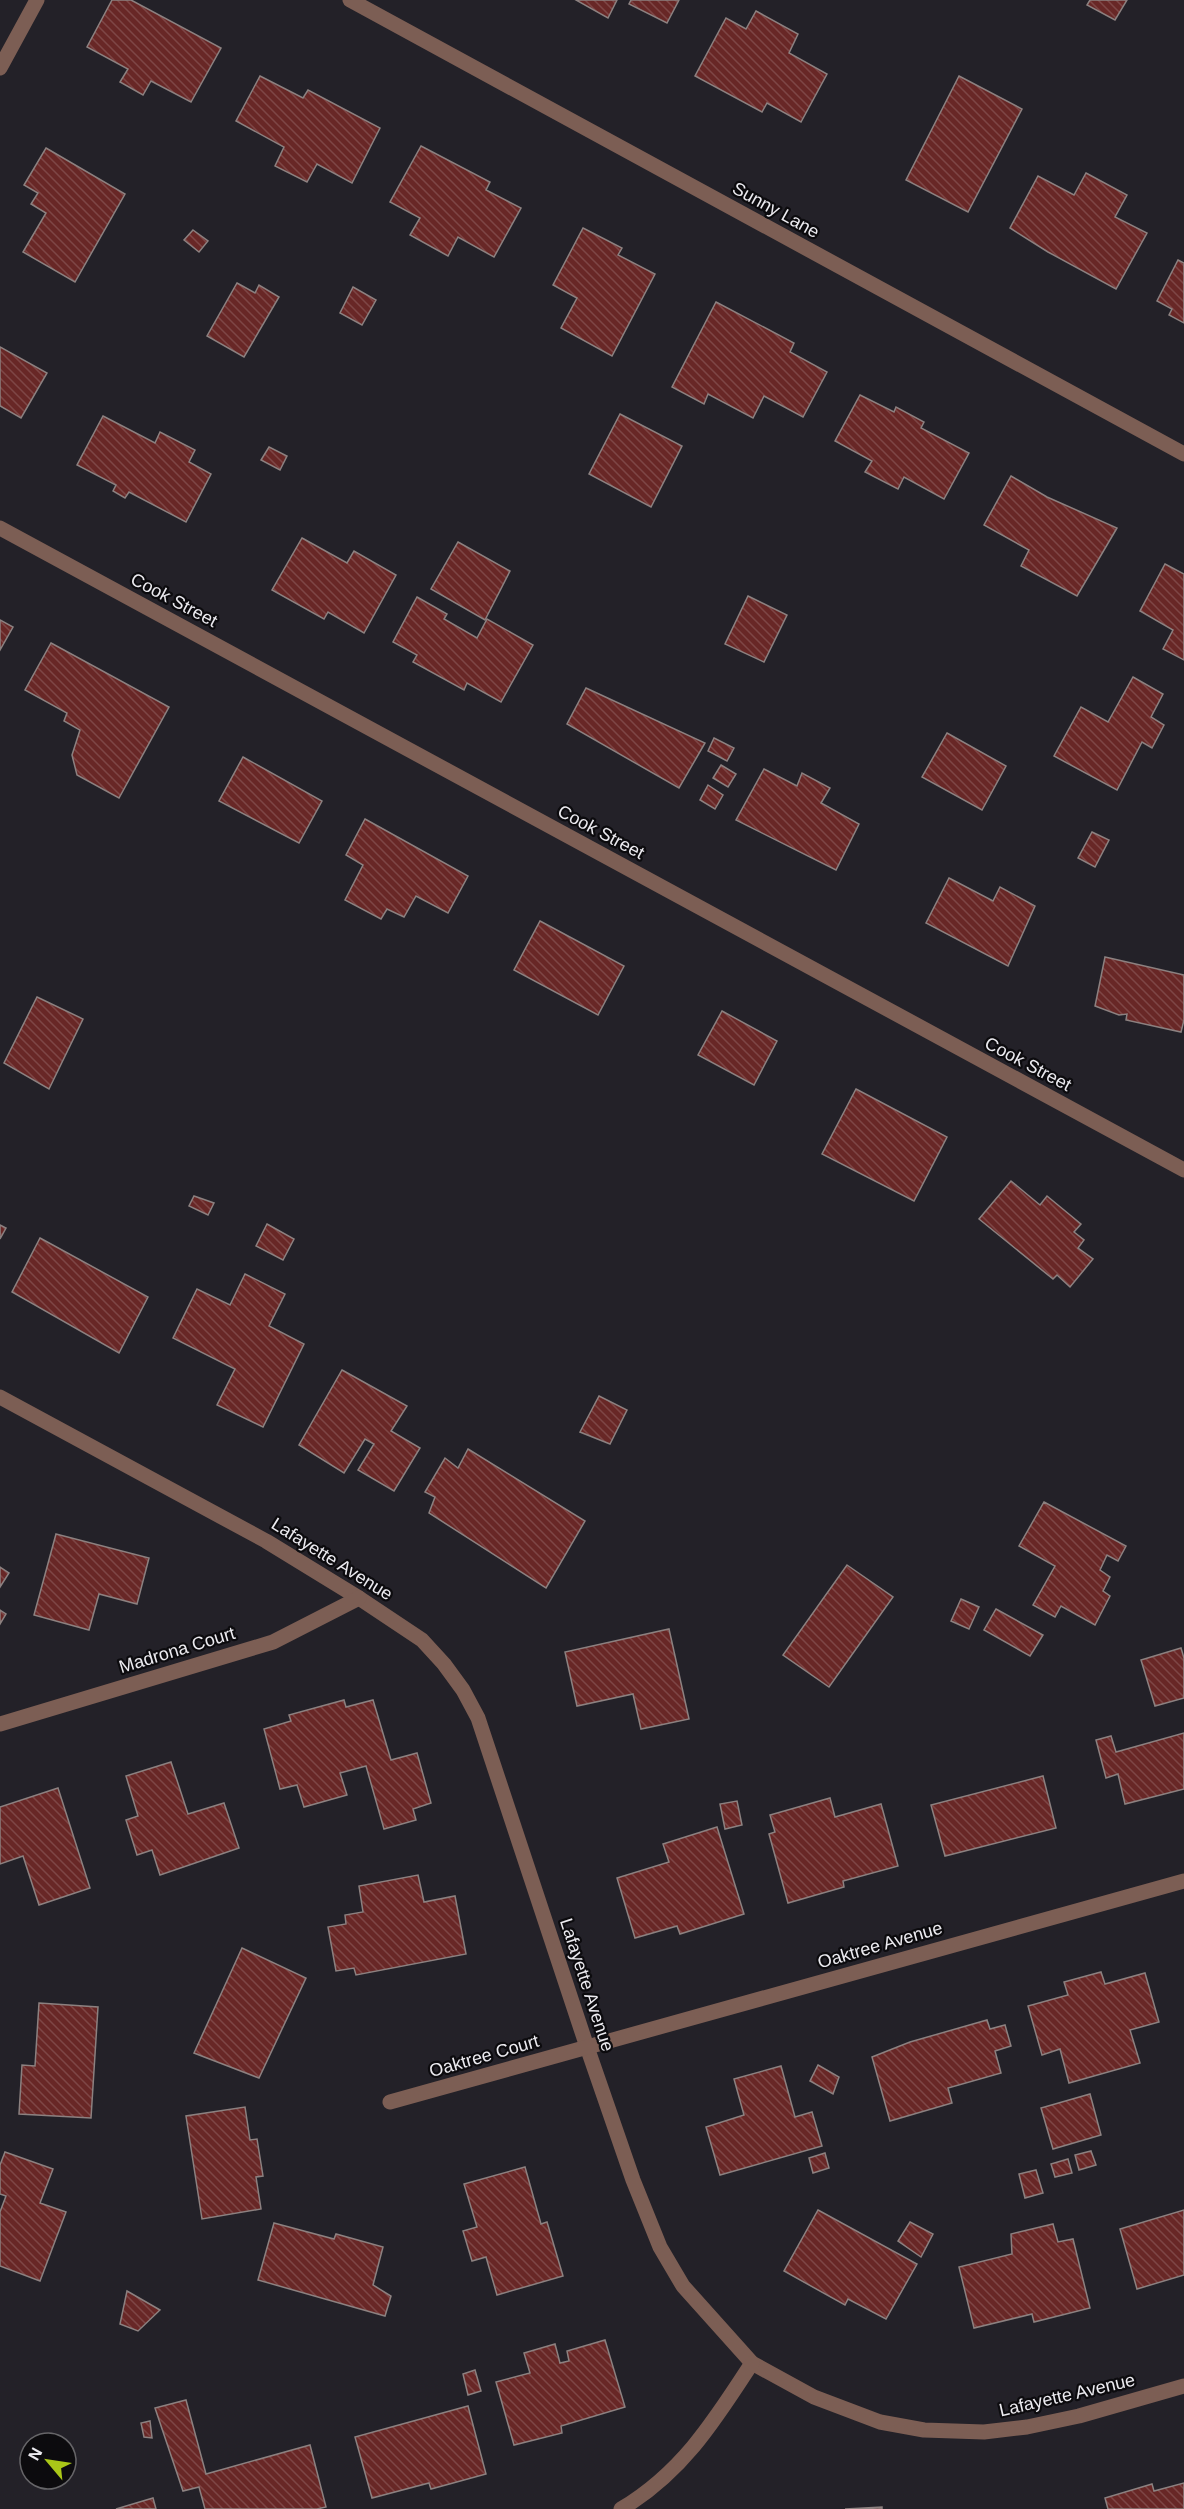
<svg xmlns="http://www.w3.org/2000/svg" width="1184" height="2509" viewBox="0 0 1184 2509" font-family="Helvetica,sans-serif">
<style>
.building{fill:url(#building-back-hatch);stroke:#8c8180;stroke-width:1.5}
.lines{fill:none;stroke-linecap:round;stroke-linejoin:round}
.minor{stroke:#7c5e54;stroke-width:15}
.labels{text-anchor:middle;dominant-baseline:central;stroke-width:4.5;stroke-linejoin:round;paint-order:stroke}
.street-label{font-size:18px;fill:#ecebf0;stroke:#0c0b0e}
</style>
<defs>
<pattern id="building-back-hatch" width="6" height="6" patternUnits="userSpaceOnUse" patternTransform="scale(1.5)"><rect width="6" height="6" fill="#682726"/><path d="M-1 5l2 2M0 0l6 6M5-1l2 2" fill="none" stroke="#7e4646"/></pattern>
</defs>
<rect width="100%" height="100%" fill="#232128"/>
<g class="building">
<path d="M112,0H131L221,48L191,102L151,81L143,95L120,82L128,69L87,47Z"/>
<path d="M576,0H617L608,18Z"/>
<path d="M631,0H679L667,23L629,4Z"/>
<path d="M1090,0H1127L1115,20L1087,5Z"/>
<path d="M756,11L798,34L789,53L827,74L801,122L767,103L762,112L695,76L726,18L746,29Z"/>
<path d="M260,76L303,98L308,90L380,128L352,183L317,164L307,182L275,166L284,147L236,121Z"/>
<path d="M959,76L1022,109L968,212L906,180Z"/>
<path d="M421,146L490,182L486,190L521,208L494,257L458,237L448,256L410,235L420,218L390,202Z"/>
<path d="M46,148L125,194L75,282L23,252L46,213L31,204L38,193L24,185Z"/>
<path d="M1086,173L1127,195L1115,217L1147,233L1116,289L1048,252L1010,228L1038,176L1074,195Z"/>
<path d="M583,228L622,248L618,255L655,274L612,356L561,328L577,298L553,285Z"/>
<path d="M193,230L208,241L199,252L184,240Z"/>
<path d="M1178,260L1184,263V323L1169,315L1172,309L1157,301Z"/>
<path d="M237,283L255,293L259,285L279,297L244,357L207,336Z"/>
<path d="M353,287L376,300L362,325L340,313Z"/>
<path d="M716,302L794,343L790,352L827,372L803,417L764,396L753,418L708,394L704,404L672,387Z"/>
<path d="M0,347L47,373L21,418L0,406Z"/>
<path d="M860,395L894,412L896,407L924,422L921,428L969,453L944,499L904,477L898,489L865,472L872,461L835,441Z"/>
<path d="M620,414L682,446L651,507L589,474Z"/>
<path d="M103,416L155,443L160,432L195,450L189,462L211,474L186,522L129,492L125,498L113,491L116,485L77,465Z"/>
<path d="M269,447L287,456L280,470L261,460Z"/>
<path d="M1011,476L1047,497L1117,528L1077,596L1021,566L1029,550L984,525Z"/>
<path d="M302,538L347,563L354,551L396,575L364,633L328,612L324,619L272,590Z"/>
<path d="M458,542L510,571L485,620L431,589Z"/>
<path d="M1165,564L1184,574V660L1163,649L1173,630L1140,611Z"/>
<path d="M748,596L787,615L764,662L725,644Z"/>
<path d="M417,597L447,614L444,619L477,638L487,619L533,645L501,702L467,683L464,690L413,662L417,655L393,642Z"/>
<path d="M0,620L13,627L0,650Z"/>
<path d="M51,643L169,707L119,798L77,775L72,755L80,730L64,721L67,713L25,690Z"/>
<path d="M1133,677L1163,694L1151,717L1164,725L1152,748L1142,742L1117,790L1054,756L1081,707L1108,722Z"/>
<path d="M586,688L705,743L679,788L567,724Z"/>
<path d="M947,733L1006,766L982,810L922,777Z"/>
<path d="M714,738L734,748L727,761L708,751Z"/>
<path d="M243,757L322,801L299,843L219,801Z"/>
<path d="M721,765L736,774L728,787L713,778Z"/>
<path d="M764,769L797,786L802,773L830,788L821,803L859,824L836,870L736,820Z"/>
<path d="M708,785L723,795L715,809L700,800Z"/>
<path d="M365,819L468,876L448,913L416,896L404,917L387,909L381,919L345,900L363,865L346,855Z"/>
<path d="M1092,832L1109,840L1095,867L1078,858Z"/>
<path d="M949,878L993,901L1000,887L1035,906L1008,966L926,923Z"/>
<path d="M540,921L624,966L598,1015L514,970Z"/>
<path d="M1105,957L1184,975V1020L1181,1032L1126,1020L1127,1014L1119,1015L1095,1006Z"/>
<path d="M37,997L83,1019L49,1089L4,1063Z"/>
<path d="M722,1011L777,1041L754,1085L698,1055Z"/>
<path d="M856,1089L947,1137L914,1201L822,1154Z"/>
<path d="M1011,1181L1040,1205L1047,1196L1081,1224L1074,1232L1084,1240L1078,1248L1093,1259L1070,1287L1057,1275L1053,1279L979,1219Z"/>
<path d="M194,1196L214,1203L208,1215L189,1206Z"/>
<path d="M267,1224L294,1239L283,1260L256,1246Z"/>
<path d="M0,1225L6,1228L0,1239Z"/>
<path d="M40,1238L148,1297L119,1353L12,1292Z"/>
<path d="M245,1274L285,1294L269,1326L304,1344L263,1427L217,1405L235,1369L173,1338L197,1289L230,1305Z"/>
<path d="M342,1370L407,1406L391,1431L420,1448L394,1491L358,1470L374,1444L365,1439L344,1473L299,1445Z"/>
<path d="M599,1396L627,1410L610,1444L580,1432Z"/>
<path d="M468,1449L585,1521L546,1588L429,1513L435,1497L425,1492L445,1458L458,1468Z"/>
<path d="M1044,1502L1126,1546L1118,1561L1107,1555L1100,1570L1110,1577L1103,1591L1110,1596L1095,1625L1061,1606L1055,1617L1033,1605L1055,1566L1019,1546Z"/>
<path d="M56,1534L149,1558L137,1604L99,1594L89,1630L34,1615Z"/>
<path d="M847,1565L893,1597L829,1687L783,1655Z"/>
<path d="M0,1567L9,1573L0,1587Z"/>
<path d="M961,1599L979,1607L969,1629L951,1621Z"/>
<path d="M996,1609L1043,1635L1030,1656L984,1630Z"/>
<path d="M0,1610L6,1614L0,1624Z"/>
<path d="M669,1629L689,1719L641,1729L633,1694L577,1706L565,1652Z"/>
<path d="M1181,1648L1184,1658V1698L1155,1706L1141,1660Z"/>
<path d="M344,1700L346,1707L373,1700L391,1760L417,1753L431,1803L413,1809L416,1820L384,1829L366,1766L340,1773L347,1795L304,1807L297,1785L280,1789L264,1729L291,1721L289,1715Z"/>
<path d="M1184,1733V1789L1125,1804L1118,1774L1106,1778L1096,1740L1111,1736L1116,1752Z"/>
<path d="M171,1762L188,1814L224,1803L239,1848L160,1875L152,1850L137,1855L126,1820L138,1816L126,1776Z"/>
<path d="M1043,1776L1056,1828L945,1856L931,1805Z"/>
<path d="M58,1788L90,1888L39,1905L23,1856L0,1864V1807Z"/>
<path d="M830,1798L835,1817L881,1804L898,1866L843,1881L844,1887L788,1903L769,1834L775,1832L770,1815Z"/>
<path d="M737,1801L742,1825L725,1829L720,1804Z"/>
<path d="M717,1827L744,1914L680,1934L677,1926L635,1938L617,1878L669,1862L663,1844Z"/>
<path d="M418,1875L424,1902L455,1896L466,1954L356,1975L354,1968L336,1971L328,1927L346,1924L345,1915L363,1912L359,1886Z"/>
<path d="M242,1948L306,1978L259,2078L194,2053Z"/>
<path d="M1101,1972L1105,1984L1145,1973L1159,2022L1130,2030L1140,2063L1069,2083L1060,2049L1042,2055L1028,2006L1068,1995L1064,1982Z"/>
<path d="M39,2003L98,2007L91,2118L19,2114L22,2065L35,2066Z"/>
<path d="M987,2020L990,2029L1005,2025L1011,2046L995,2051L1001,2073L948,2088L952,2103L890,2121L872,2057L910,2042Z"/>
<path d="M818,2065L839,2077L833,2094L810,2081Z"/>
<path d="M781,2066L795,2117L812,2112L822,2146L720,2175L706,2127L744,2115L734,2079Z"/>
<path d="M1090,2094L1101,2135L1053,2149L1041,2108Z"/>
<path d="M245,2107L250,2140L257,2139L263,2176L256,2177L261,2209L202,2219L186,2116Z"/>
<path d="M1091,2151L1096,2165L1079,2170L1075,2155Z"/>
<path d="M5,2152L53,2169L40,2203L66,2212L40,2281L0,2266V2212L6,2196L0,2194V2165Z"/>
<path d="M825,2153L829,2168L813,2173L809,2158Z"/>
<path d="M1068,2159L1072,2173L1055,2177L1051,2164Z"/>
<path d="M525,2167L541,2224L547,2222L563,2276L497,2295L486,2257L472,2261L463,2231L477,2227L464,2184Z"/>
<path d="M1036,2170L1043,2193L1025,2198L1019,2174Z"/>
<path d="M818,2210L917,2264L886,2319L848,2299L845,2305L784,2271Z"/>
<path d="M1184,2210V2275L1137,2289L1120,2229Z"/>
<path d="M910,2222L933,2234L921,2257L898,2241Z"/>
<path d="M274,2223L334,2239L336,2234L383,2247L373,2285L391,2296L385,2316L258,2280Z"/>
<path d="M1053,2224L1058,2242L1073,2239L1090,2308L1034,2322L1032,2314L974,2328L959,2267L1012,2254L1011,2234Z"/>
<path d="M127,2291L160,2310L138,2331L120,2324Z"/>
<path d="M605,2340L625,2407L561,2426L562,2433L514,2445L496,2382L530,2373L524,2353L555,2344L560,2363L569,2361L567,2351Z"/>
<path d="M475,2370L481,2391L468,2395L463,2374Z"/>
<path d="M186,2400L206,2474L310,2445L326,2507L317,2509H205L199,2487L183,2491L155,2408Z"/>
<path d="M468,2406L486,2474L431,2489L429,2483L372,2498L355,2437Z"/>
<path d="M150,2421L152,2438L144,2437L141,2423Z"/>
<path d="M1184,2483V2509H1108L1105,2498L1152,2484L1154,2491Z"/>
<path d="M153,2498L156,2509H116Z"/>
<path d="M882,2507V2509H845Z"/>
</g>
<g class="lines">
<g class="minor">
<path d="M350,0L1184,454"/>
<path d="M0,68L37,0"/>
<path d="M0,528L1184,1170"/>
<path d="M0,1397L266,1541L359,1598L422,1640L444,1664L463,1690L478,1718L587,2047L633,2180L660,2247L683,2286L752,2363L814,2397L880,2422L924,2430L984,2432L1027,2427L1079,2416L1184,2386"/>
<path d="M0,1724L273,1642L359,1598"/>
<path d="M390,2102L1184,1881"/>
<path d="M621,2509C682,2473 715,2420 752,2363"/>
</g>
</g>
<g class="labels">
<g class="street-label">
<text transform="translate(776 210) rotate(29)">Sunny Lane</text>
<text transform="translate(174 600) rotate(28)">Cook Street</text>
<text transform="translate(601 832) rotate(28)">Cook Street</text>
<text transform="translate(1028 1064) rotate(28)">Cook Street</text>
<text transform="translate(332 1559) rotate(32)">Lafayette Avenue</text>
<text transform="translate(177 1650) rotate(-17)">Madrona Court</text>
<text transform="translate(880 1945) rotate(-16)">Oaktree Avenue</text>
<text transform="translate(587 1985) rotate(72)">Lafayette Avenue</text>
<text transform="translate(484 2056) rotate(-16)">Oaktree Court</text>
<text transform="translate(1067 2395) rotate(-13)">Lafayette Avenue</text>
</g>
</g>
<g transform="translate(48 2461) rotate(299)"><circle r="28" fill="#0c0b0e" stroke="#666568" stroke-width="1.5"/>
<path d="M0-4.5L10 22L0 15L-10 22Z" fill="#aac718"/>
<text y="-9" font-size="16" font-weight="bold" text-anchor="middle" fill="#ecebf0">N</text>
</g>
</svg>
